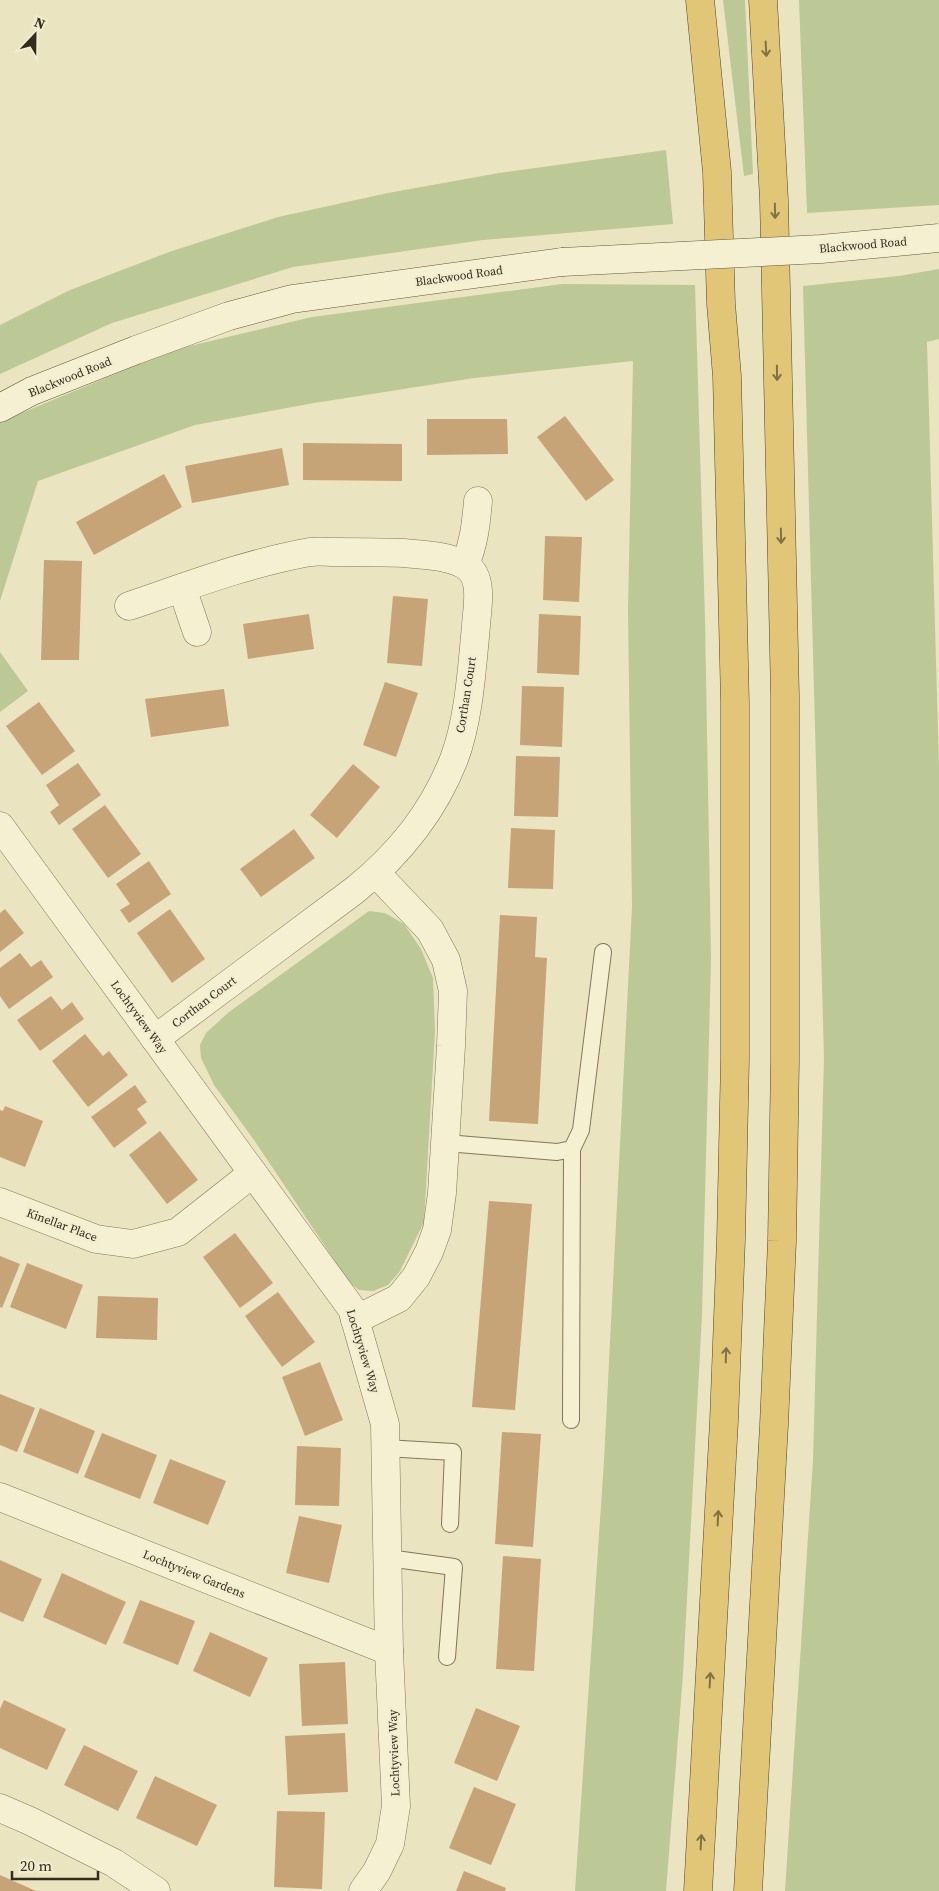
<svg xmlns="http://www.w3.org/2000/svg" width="939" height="1891" viewBox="0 0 939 1891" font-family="'Source Serif 4',serif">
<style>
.green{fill:#bcc895}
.building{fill:#c7a378}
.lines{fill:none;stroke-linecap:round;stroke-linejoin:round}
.service-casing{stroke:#837559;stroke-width:18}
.minor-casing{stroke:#837559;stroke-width:29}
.secondary-casing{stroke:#65563d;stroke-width:29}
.trunk-casing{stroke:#51422e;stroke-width:29}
.service{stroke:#f6f0d3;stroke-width:16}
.minor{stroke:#f6f0d3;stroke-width:28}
.secondary{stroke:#f6f0d3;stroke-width:28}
.trunk{stroke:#e2c677;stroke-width:28}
.secondary-bridge-casing{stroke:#65563d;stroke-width:29;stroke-linecap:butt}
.secondary-bridge{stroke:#f6f0d3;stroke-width:28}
.oneway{stroke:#827146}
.labels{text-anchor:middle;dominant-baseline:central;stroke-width:5;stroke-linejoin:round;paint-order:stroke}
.street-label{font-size:12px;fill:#332b1d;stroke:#f3edcf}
</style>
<rect width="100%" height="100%" fill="#ebe4c0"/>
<g class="green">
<path d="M723,0H745L753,174L744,176Z"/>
<path d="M799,0H939V205L807,213Z"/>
<path d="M666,150L673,224L483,240L293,267L112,323L0,374V325L70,290L169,252L278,217L388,193L499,173Z"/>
<path d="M939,269V339L927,342L939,768V1891H785L813,1460L824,1058L803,286L899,276Z"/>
<path d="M562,284L695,285L705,619L711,958L702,1315L683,1674L666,1891H575L604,1461L632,907L628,610L633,361L474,378L314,403L195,425L38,481L0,601V422L173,350L312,317Z"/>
<path d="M0,652L28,691L0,712Z"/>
<path d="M369,911L385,913L404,924L421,949L433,978L435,1031L424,1222L400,1271L388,1285L373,1291L359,1290L349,1282L254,1140L214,1085L201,1058L200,1045L206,1033L229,1012Z"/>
</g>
<g class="building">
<path d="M565,416L614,480L586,501L537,437Z"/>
<path d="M427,419H507L508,454L427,455Z"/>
<path d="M303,443L402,444V481L303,480Z"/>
<path d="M282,448L289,485L192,503L185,466Z"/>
<path d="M164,474L182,507L94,555L76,522Z"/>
<path d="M545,536L582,537L579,602L543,600Z"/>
<path d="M44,560L82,561L79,660H41Z"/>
<path d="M393,596L428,599L422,666L387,663Z"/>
<path d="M309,614L314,649L248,659L243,624Z"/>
<path d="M539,614L581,616L579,675L537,673Z"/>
<path d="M385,682L418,693L396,757L363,745Z"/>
<path d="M522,686L564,687L562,747L520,745Z"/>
<path d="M224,689L229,726L151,737L145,699Z"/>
<path d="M39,702L75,751L42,775L6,726Z"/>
<path d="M516,756L560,757L558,817L514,816Z"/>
<path d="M78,763L101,795L59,825L50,812L59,805L46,785Z"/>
<path d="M353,764L380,787L337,838L310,815Z"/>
<path d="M105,805L141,854L108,878L72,829Z"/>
<path d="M511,828L555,830L553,889L508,888Z"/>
<path d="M294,829L315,858L261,897L240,869Z"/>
<path d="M149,861L171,894L129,923L120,910L130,904L116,884Z"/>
<path d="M5,909L24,933L0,952V913Z"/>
<path d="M170,909L205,959L172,983L137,933Z"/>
<path d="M500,915L537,917L535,957L547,958L538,1124L489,1121Z"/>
<path d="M20,953L31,967L41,960L53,977L9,1009L0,996V968Z"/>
<path d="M51,996L62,1010L72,1002L84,1019L40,1051L17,1020Z"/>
<path d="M85,1034L103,1056L109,1051L128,1075L88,1107L52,1061Z"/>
<path d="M135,1085L147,1102L137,1109L147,1123L114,1148L91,1117Z"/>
<path d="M5,1106L43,1121L25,1167L0,1157V1110L3,1111Z"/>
<path d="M160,1131L198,1180L167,1204L129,1155Z"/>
<path d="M489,1201L532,1204L515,1410L472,1407Z"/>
<path d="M235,1233L273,1283L240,1308L203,1257Z"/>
<path d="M0,1256L20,1264L2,1308L0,1307Z"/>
<path d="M27,1263L83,1285L66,1329L10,1307Z"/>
<path d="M278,1292L315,1342L282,1367L245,1316Z"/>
<path d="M98,1296L158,1298L157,1340L96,1338Z"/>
<path d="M320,1362L343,1420L305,1436L282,1377Z"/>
<path d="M0,1394L35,1408L17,1452L0,1445Z"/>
<path d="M40,1408L95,1431L78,1474L23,1452Z"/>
<path d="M502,1432L541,1434L533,1547L495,1544Z"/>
<path d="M102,1433L157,1455L140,1499L84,1477Z"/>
<path d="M297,1446L341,1448L339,1506L295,1505Z"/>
<path d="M170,1459L226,1481L208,1525L153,1503Z"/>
<path d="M299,1516L342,1525L329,1583L286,1573Z"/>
<path d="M503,1556L541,1559L534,1671L496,1669Z"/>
<path d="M0,1560L42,1579L23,1622L0,1612Z"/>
<path d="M62,1573L126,1602L106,1645L43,1617Z"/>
<path d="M140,1600L195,1621L178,1665L123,1643Z"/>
<path d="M210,1632L268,1658L250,1697L193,1671Z"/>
<path d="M345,1662L348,1724L302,1726L299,1664Z"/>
<path d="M4,1700L66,1729L47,1770L0,1748V1709Z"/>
<path d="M476,1708L520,1726L497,1781L454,1763Z"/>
<path d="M345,1733L348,1792L288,1795L285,1736Z"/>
<path d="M84,1745L138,1771L118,1811L64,1785Z"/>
<path d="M155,1776L217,1805L197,1846L136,1818Z"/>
<path d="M474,1787L516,1804L491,1865L449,1848Z"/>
<path d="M277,1811L325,1812L322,1889L274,1887Z"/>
<path d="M464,1871L506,1888L505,1891H456Z"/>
<path d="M0,1875L36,1891H0Z"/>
</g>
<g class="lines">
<defs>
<g id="service">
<path d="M446,1143L557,1152L572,1149L581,1130L603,952"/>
<path d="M571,1420L572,1149"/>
<path d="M385,1448L453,1452L450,1524"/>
<path d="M388,1558L454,1567L447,1657"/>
</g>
<g id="minor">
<path d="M465,565C474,543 476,524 478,501"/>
<path d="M182,588L197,632"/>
<path d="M129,606C188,586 248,563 310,552C318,551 327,552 336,552C359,552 381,552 404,553C424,555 444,555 463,564C485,575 477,606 476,626C472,667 469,720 454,759C433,813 399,854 355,890L155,1039"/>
<path d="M0,826L352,1309L385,1424L389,1651L396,1806L390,1844L377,1871L363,1891"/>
<path d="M0,1202L96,1239L133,1244L178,1232L253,1173"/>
<path d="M355,1320L399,1298L416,1277L429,1252L437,1230L442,1193L451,1046L453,991L446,960L430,930L376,873"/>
<path d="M0,1497L389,1651"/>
<path d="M0,1808L30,1821L114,1863L156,1891"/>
</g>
<path id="secondary" d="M0,408L32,391L136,350L229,316L292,299L562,262"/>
<g id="trunk">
<path d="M698,1891L724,1421L731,1239L735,1059V703L727,376L721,304L717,172L700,0"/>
<path d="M748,1891L774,1425L782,1241L785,1060V696L774,200L763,0"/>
</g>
</defs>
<use href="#service" class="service-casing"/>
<use href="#minor" class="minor-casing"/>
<use href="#secondary" class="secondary-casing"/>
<use href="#trunk" class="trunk-casing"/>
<use href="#service" class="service"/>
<use href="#minor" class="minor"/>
<use href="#secondary" class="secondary"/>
<use href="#trunk" class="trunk"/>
<defs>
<path id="secondary-bridge" d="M562,262L821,249L939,238"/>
</defs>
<use href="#secondary-bridge" class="secondary-bridge-casing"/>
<use href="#secondary-bridge" class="secondary-bridge"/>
</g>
<defs><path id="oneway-shaft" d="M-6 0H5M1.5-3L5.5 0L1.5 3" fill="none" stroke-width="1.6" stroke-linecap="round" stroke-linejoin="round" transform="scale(1.25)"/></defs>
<g class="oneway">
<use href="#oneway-shaft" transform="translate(766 49) rotate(87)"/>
<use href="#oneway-shaft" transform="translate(775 211) rotate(89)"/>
<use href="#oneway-shaft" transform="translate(777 373) rotate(89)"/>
<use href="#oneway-shaft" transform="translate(781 536) rotate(89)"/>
<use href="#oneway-shaft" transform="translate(726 1355) rotate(-88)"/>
<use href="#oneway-shaft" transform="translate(718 1518) rotate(-87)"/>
<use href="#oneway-shaft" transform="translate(710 1680) rotate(-87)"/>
<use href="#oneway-shaft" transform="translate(701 1842) rotate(-87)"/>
</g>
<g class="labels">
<g class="street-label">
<text transform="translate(863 245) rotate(-5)">Blackwood Road</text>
<text transform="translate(459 276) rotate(-8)">Blackwood Road</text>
<text transform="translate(70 377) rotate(-22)">Blackwood Road</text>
<text transform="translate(466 695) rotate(-81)">Corthan Court</text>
<text transform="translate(204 1002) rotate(-37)">Corthan Court</text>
<text transform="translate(139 1017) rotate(54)">Lochtyview Way</text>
<text transform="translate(62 1225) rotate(20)">Kinellar Place</text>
<text transform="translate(363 1351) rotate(73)">Lochtyview Way</text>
<text transform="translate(194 1574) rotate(22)">Lochtyview Gardens</text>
<text transform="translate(394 1753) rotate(-92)">Lochtyview Way</text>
</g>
</g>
<g transform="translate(35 35) rotate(22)" stroke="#f3edcf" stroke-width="4" paint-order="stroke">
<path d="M0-4L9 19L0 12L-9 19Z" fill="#332b1d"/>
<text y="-8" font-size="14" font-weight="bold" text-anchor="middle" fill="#332b1d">N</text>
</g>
<path d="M12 1871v8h86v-8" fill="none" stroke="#332b1d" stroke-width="2.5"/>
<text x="20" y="1871" font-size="15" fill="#332b1d" stroke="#f3edcf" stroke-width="4" paint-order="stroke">20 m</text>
</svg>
